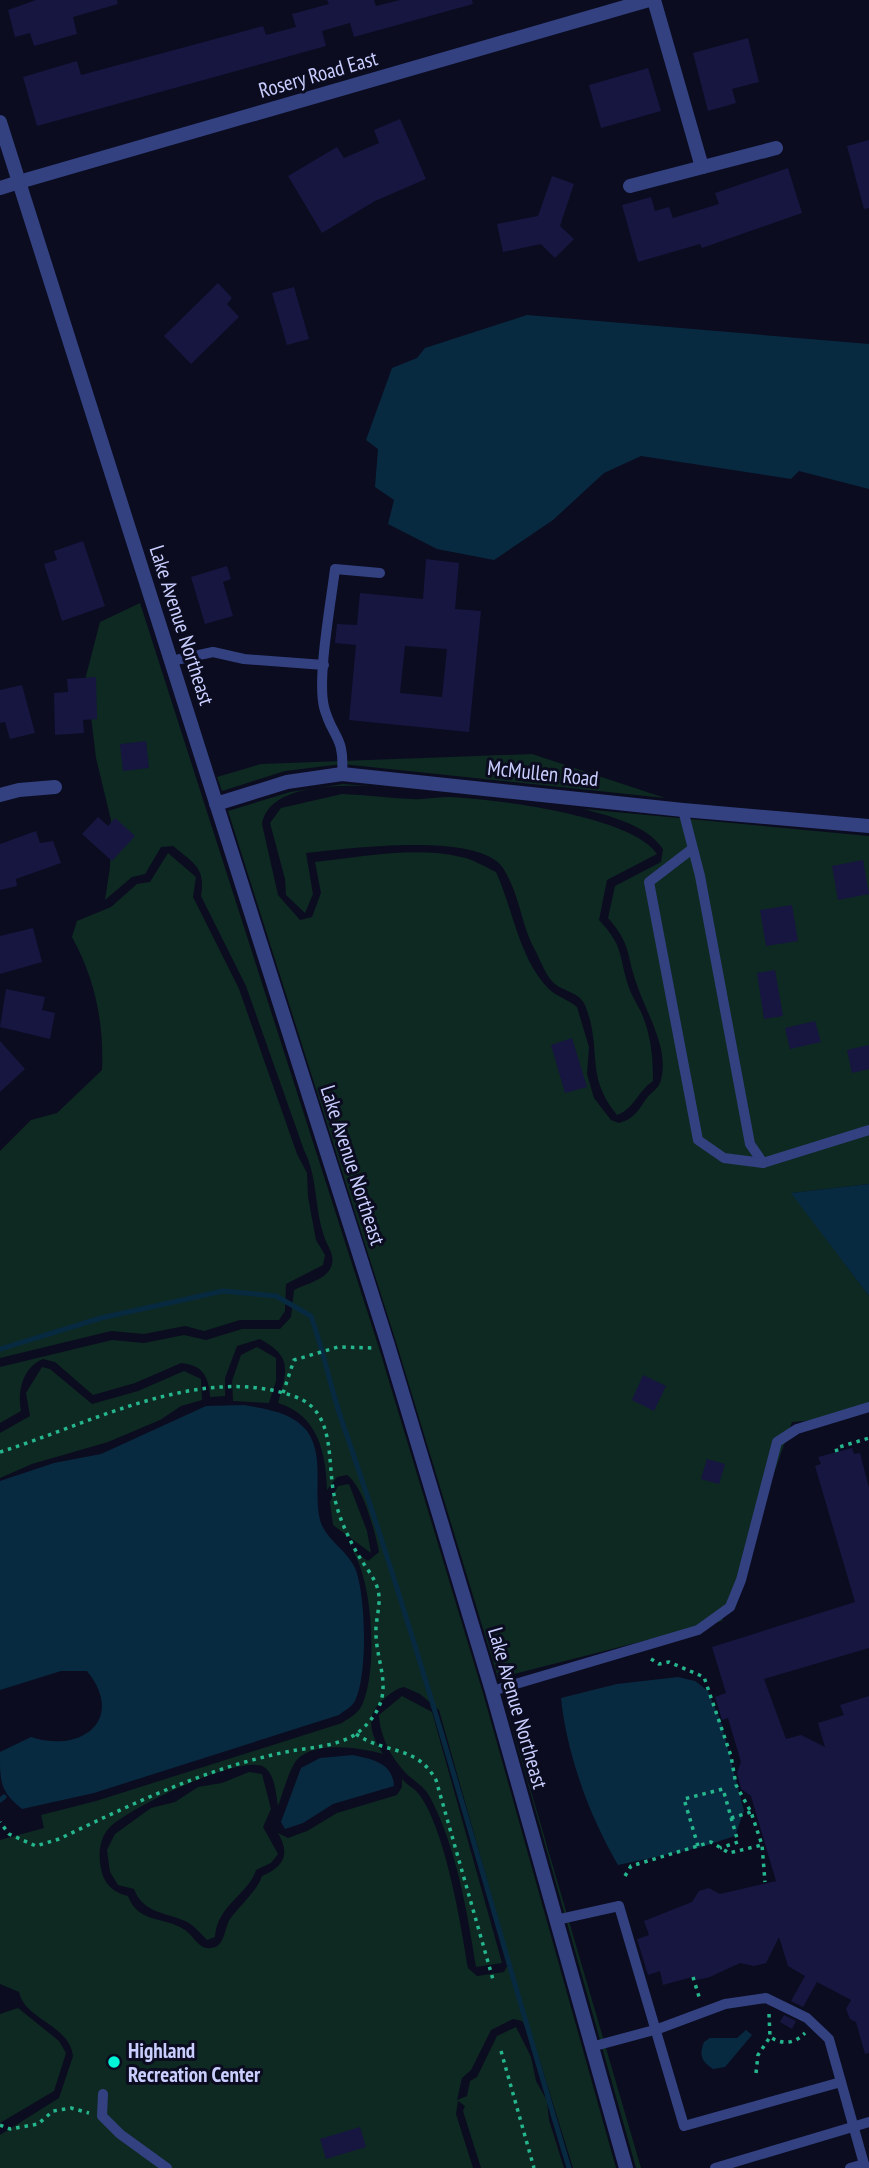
<svg xmlns="http://www.w3.org/2000/svg" width="869" height="2168" viewBox="0 0 869 2168" font-family="'PT Sans Narrow',sans-serif">
<style>
.green{fill:#0e2922;fill-rule:evenodd}
.water{fill:#082a41}
.lines{fill:none;stroke-linecap:round;stroke-linejoin:round}
.stream{stroke:#082a41;stroke-width:5}
.building{fill:#161641;fill-rule:evenodd}
.path{stroke:#26b68e;stroke-width:3.5;stroke-dasharray:3.5 5;stroke-linecap:butt}
.service{stroke:#334181;stroke-width:10}
.minor{stroke:#334181;stroke-width:14}
.tertiary{stroke:#334181;stroke-width:14}
.poi-dot{fill:#00f4d8;stroke:#0b0c1f;stroke-width:2.5}
.labels{text-anchor:middle;dominant-baseline:central;stroke-width:6;stroke-linejoin:round;paint-order:stroke}
.street-label{font-size:21px;fill:#c9ceff;stroke:#0b0c1f}
.poi-label{font-size:21px;font-weight:bold;fill:#c9ceff;stroke:#0b0c1f;text-anchor:start}
</style>
<rect width="100%" height="100%" fill="#0b0c1f"/>
<g class="green">
<path d="M140,603L379,1348L483,1693L616,2168H573L532,2036L522,2021L513,2019L491,2030L471,2070L462,2078L457,2100L467,2096L470,2081L477,2077L497,2036L516,2027L531,2057L536,2081L547,2101L549,2120L564,2168H481L463,2111L465,2106L458,2101L456,2114L473,2168H0V2135L59,2098L73,2056C69,2024 25,2020 19,1992L0,1984V1840L44,1828L41,1815L96,1801L342,1723C349,1718 359,1713 362,1705C378,1670 373,1584 353,1551L368,1561L379,1552C375,1531 363,1486 347,1475L337,1477L327,1490C326,1453 318,1415 278,1403C287,1370 293,1357 260,1339L237,1346L225,1378V1396L210,1397C209,1377 203,1365 181,1363L135,1383L93,1395L55,1362L43,1359C23,1367 17,1391 21,1411L0,1423V1367L112,1340L144,1343L184,1335L206,1340L242,1329H280L291,1317L294,1290C304,1285 327,1279 331,1267C336,1254 327,1247 324,1236C314,1207 318,1178 304,1150L246,986L201,896C206,867 193,863 173,846L161,847L145,874L132,877L105,900L110,867L111,820L96,758L86,676L100,622ZM404,1687L420,1694L439,1710L510,1961L504,1972L477,1976L468,1968C461,1924 445,1827 418,1793C414,1788 407,1785 402,1779V1787L397,1795L337,1813L307,1831L288,1838L278,1833C291,1855 283,1867 262,1876C258,1890 239,1906 230,1919C224,1929 225,1947 211,1948C199,1950 194,1936 185,1930C165,1916 138,1924 128,1896C115,1893 106,1886 102,1873C98,1858 98,1839 110,1827C129,1808 242,1753 264,1767C275,1774 276,1794 278,1806C283,1793 287,1776 294,1764C309,1739 360,1748 383,1754C370,1733 364,1715 385,1698C391,1693 396,1689 404,1687Z"/>
<path d="M532,754L665,798L342,764L285,771L222,791L217,777L261,764Z"/>
<path d="M343,784L370,786C338,785 269,784 262,824L278,895L300,920L312,917L321,893L315,862C361,857 416,846 461,857C473,859 485,867 496,872C513,909 519,960 550,990C558,997 569,1000 577,1007L589,1047L587,1074L594,1098L611,1120L619,1123C634,1119 638,1111 646,1099C650,1093 657,1090 660,1083C671,1051 647,1015 637,985C626,955 632,945 608,918L615,886L661,862L663,849C647,825 610,816 583,809L869,836V1184L792,1193L869,1296V1405L829,1419L792,1422L722,1621L498,1678L641,2168H636L501,1688L396,1342L228,811L290,792Z"/>
<path d="M342,794C366,795 389,798 412,799C424,800 437,797 449,797C495,799 632,816 657,854L607,880L599,920C625,948 618,955 629,988C632,996 637,1004 641,1012C651,1034 653,1057 653,1081C638,1091 634,1109 617,1115C584,1075 603,1050 585,1005C579,992 565,992 555,984C547,978 541,962 536,952C521,926 520,894 503,868C478,831 346,849 306,853L313,894L305,913L286,895L285,879L270,823L281,808Z"/>
<path d="M168,853L196,877L193,897L239,989L297,1154L307,1173L308,1197L316,1240L325,1255L323,1265L286,1284L285,1311L279,1320H240L204,1331L185,1326L144,1334L111,1331L0,1358V1151L31,1120L57,1113L102,1070C104,1022 95,979 72,937L77,921L111,907L137,884L150,882Z"/>
<path d="M257,1347L276,1358V1381L269,1403L233,1401L232,1381L241,1355Z"/>
<path d="M42,1367L50,1369L92,1404L138,1391L184,1371L201,1379L202,1400L181,1406L160,1420L108,1442L32,1464L0,1478V1433L30,1416L26,1393Z"/>
<path d="M349,1484L367,1531L371,1553L333,1525L330,1502L338,1486Z"/>
<path d="M402,1696L432,1712L502,1963L476,1967C467,1911 457,1850 431,1799C425,1787 418,1784 409,1776C392,1760 380,1737 379,1715Z"/>
<path d="M249,1772L262,1774L271,1809L263,1827L278,1854L271,1863L256,1870C249,1894 217,1905 215,1937L207,1940C201,1934 193,1924 185,1921C164,1912 143,1913 134,1889L118,1885L110,1872L107,1850L115,1834L151,1808L175,1802L198,1787L222,1783Z"/>
<path d="M18,2008L59,2041L66,2053L54,2091L0,2123V2014Z"/>
</g>
<g class="water">
<path d="M527,315L869,344V489L799,471L791,479L641,456L604,473L553,520L494,560L437,549L388,524L394,500L375,487L378,449L366,440L392,368L417,358L425,348Z"/>
<path d="M869,1184V1296L791,1193Z"/>
<path d="M244,1405C265,1409 292,1412 307,1431C325,1456 313,1492 320,1520C325,1539 347,1550 355,1568C366,1594 368,1675 355,1701C352,1707 345,1710 339,1715L94,1793L22,1809C0,1791 0,1783 0,1752L31,1737C82,1754 126,1719 87,1671H61L0,1690V1481L54,1463L101,1454L206,1406Z"/>
<path d="M678,1677L695,1681L708,1691L721,1722L744,1811L735,1836L698,1848L618,1865C589,1815 567,1755 561,1698L617,1684Z"/>
<path d="M353,1755C372,1759 393,1763 394,1786L333,1804L303,1823L285,1829L281,1822L301,1768L320,1758Z"/>
<path d="M746,2030L752,2035L725,2067L713,2069C701,2061 699,2055 704,2042L710,2038H737Z"/>
</g>
<g class="lines">
<g class="stream">
<path d="M0,1349L101,1318L223,1291L276,1296L311,1316C324,1352 331,1391 344,1427C428,1671 495,1921 569,2168"/>
<path d="M0,1800L4,1797"/>
</g>
</g>
<g class="building">
<path d="M36,0H117L118,4L73,17L77,34L34,46L30,33L15,37L8,10Z"/>
<path d="M327,0H374L376,6L400,0H472L473,4L354,37L350,23L322,31L326,46L37,126L23,77L77,61L81,75L263,26L266,35L296,27L292,14L329,4Z"/>
<path d="M748,38L759,82L732,89L736,103L708,111L693,53Z"/>
<path d="M648,68L661,111L601,128L589,85Z"/>
<path d="M400,119L426,179L375,201L322,233L288,176L337,147L344,158L379,143L374,130Z"/>
<path d="M869,140V208L864,209L847,146Z"/>
<path d="M788,168L802,213L702,248L700,244L638,262L622,205L651,197L655,211L669,207L673,218L719,204L715,193Z"/>
<path d="M552,176L574,184L560,226L574,239L555,258L541,244L503,252L497,224L538,216Z"/>
<path d="M218,283L232,298L227,304L239,317L191,364L164,336Z"/>
<path d="M294,287L309,339L287,345L272,293Z"/>
<path d="M83,541L105,606L62,621L44,564L57,560L54,551Z"/>
<path d="M426,559L459,563L455,609L481,611L469,732L349,720L356,645L335,643L337,624L357,625L360,593L423,599ZM405,646L447,649L442,697L400,693Z"/>
<path d="M227,566L231,579L223,582L233,616L205,624L191,577Z"/>
<path d="M96,677L97,719L83,720L84,733L55,735L54,693L68,692L67,679Z"/>
<path d="M22,685L35,733L10,739L5,722L0,723V690Z"/>
<path d="M146,741L149,768L123,771L120,744Z"/>
<path d="M98,817L108,826L115,818L135,836L112,861L82,834Z"/>
<path d="M36,831L40,843L53,841L61,863L16,879L17,886L0,890V844Z"/>
<path d="M863,860L869,894L838,900L832,866Z"/>
<path d="M792,905L798,941L766,946L760,910Z"/>
<path d="M33,928L42,962L0,974V936Z"/>
<path d="M775,970L783,1016L764,1019L757,973Z"/>
<path d="M6,989L45,997L42,1010L55,1013L50,1039L0,1027Z"/>
<path d="M815,1021L821,1042L790,1049L785,1028Z"/>
<path d="M572,1038L587,1087L565,1093L551,1045Z"/>
<path d="M0,1041L25,1069L0,1092Z"/>
<path d="M869,1045V1069L852,1073L847,1050Z"/>
<path d="M643,1375L666,1386L654,1411L632,1400Z"/>
<path d="M852,1448L854,1454L860,1453L869,1488V1648L764,1679L786,1739L801,1735L825,1747L818,1723L844,1715L840,1705L869,1696V2053L865,2054L856,2022L850,2019L846,2009L851,2000L817,1982L803,2007L791,2001L805,1976L788,1966L779,1937L766,1963L754,1966L740,1963L710,1977L697,1980L692,1977L663,1985L660,1971L648,1975L637,1939L649,1935L644,1921L692,1902L699,1891L709,1888L720,1894L776,1881L751,1796L741,1789L737,1773L741,1762L728,1718L722,1720L715,1697L726,1693L712,1647L855,1602L815,1466L821,1464L818,1457Z"/>
<path d="M707,1459L725,1464L719,1484L701,1479Z"/>
<path d="M784,2015L796,2021L792,2029L780,2022Z"/>
<path d="M360,2127L366,2147L326,2159L320,2139Z"/>
</g>
<g class="lines">
<g class="path">
<path d="M283,1393L294,1360L338,1347L373,1348"/>
<path d="M0,1452C90,1424 202,1362 296,1397C336,1412 327,1461 334,1495C338,1516 349,1540 360,1558C366,1568 375,1578 378,1590C381,1602 377,1615 376,1627C374,1666 401,1694 361,1730C343,1746 313,1747 291,1751C208,1767 134,1803 59,1839L36,1846L9,1834L0,1822"/>
<path d="M837,1452L836,1448L869,1438"/>
<path d="M651,1659L659,1664L669,1662L704,1677L731,1756L736,1785L751,1812L762,1845L765,1882"/>
<path d="M356,1734C386,1755 416,1744 436,1780L494,1983"/>
<path d="M731,1818L751,1812"/>
<path d="M698,1846L684,1799L723,1789L738,1842L720,1848"/>
<path d="M625,1876L631,1866L711,1842L729,1853L762,1845"/>
<path d="M693,1977L700,2000"/>
<path d="M769,2014L770,2037C783,2045 794,2044 805,2033"/>
<path d="M501,2051L534,2168"/>
<path d="M756,2073L758,2055L770,2037"/>
<path d="M0,2125L10,2129L38,2124L53,2111L71,2108L89,2113"/>
</g>
<g class="service">
<path d="M171,661L213,652L244,659L324,665"/>
<path d="M342,774C345,735 332,738 324,707C317,678 331,602 335,569L380,573"/>
<path d="M683,810L700,876L750,1144L763,1163L869,1130"/>
<path d="M692,849L649,882L698,1140L724,1158L763,1163"/>
<path d="M492,1691L698,1630L730,1607L741,1580L777,1442L797,1429L869,1407"/>
<path d="M556,1920L619,1906L684,2126L841,2082"/>
<path d="M591,2047L658,2029L725,2004L766,1998L807,2018L829,2039L864,2164"/>
<path d="M103,2094L102,2116L120,2134L167,2168"/>
<path d="M715,2168L869,2122"/>
<path d="M850,2168L864,2164L865,2168"/>
</g>
<g class="minor">
<path d="M654,0L702,167"/>
<path d="M19,182L649,0"/>
<path d="M630,186L776,148"/>
<path d="M0,795L19,790L55,787"/>
</g>
<g class="tertiary">
<path d="M0,122L388,1345L492,1691L626,2168"/>
<path d="M0,188L19,182"/>
<path d="M216,804L287,782L342,774L683,810L869,826"/>
</g>
</g>
<circle class="poi-dot" cx="114" cy="2062" r="7"/>
<g class="labels">
<g class="street-label">
<text transform="translate(318 74) rotate(-16)">Rosery Road East</text>
<text transform="translate(182 625) rotate(72)">Lake Avenue Northeast</text>
<text transform="translate(543 773) rotate(6)">McMullen Road</text>
<text transform="translate(353 1165) rotate(72)">Lake Avenue Northeast</text>
<text transform="translate(518 1708) rotate(74)">Lake Avenue Northeast</text>
</g>
<g class="poi-label">
<text x="128" y="2050">Highland<tspan x="128" dy="24">Recreation Center</tspan></text>
</g>
</g>
</svg>
